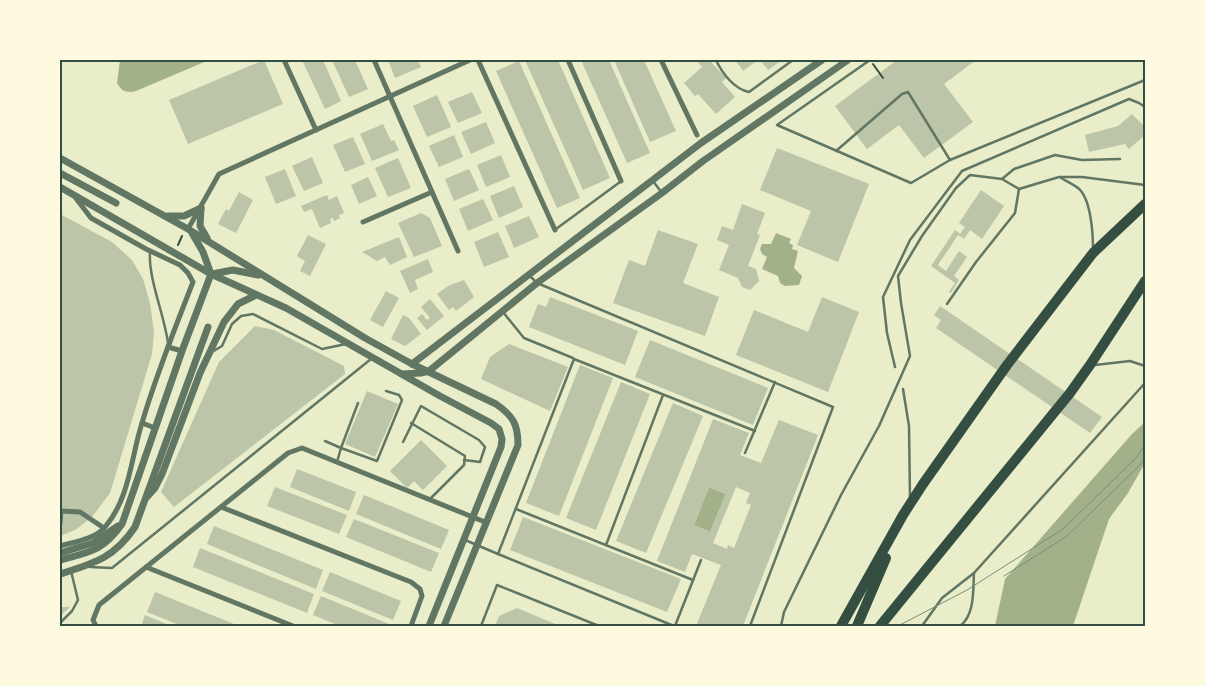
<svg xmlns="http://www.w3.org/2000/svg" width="1205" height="686" viewBox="0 0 1205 686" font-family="'PT Sans Narrow',sans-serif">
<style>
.water{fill:#a3b18a}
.building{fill:#bcc5a7;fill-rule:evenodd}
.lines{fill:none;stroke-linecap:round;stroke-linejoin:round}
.path{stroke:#344e41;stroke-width:2}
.service{stroke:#617663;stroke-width:2.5}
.minor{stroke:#617663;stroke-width:5}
.tertiary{stroke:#617663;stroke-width:7}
.motorway{stroke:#344e41;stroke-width:10}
.tram{stroke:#7c8e77;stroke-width:1}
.neatline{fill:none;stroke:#344e41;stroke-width:2}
</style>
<rect width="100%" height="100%" fill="#e9edc9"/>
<g class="water">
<path d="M120,60H209L136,91C127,93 122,92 117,83Z"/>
<path d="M776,233L791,239L789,243L793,245L792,249L798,251L794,268L802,276L799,285L785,286L780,283L778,276L762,269L767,257L762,254L760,249L762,244H771Z"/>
<path d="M1145,422V463L1128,493L1109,519L1073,626H995L1005,579L1132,434Z"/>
<path d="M709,487L726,494L710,532L694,525Z"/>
</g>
<g class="building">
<path d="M264,60L283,104L188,144L169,100Z"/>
<path d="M302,60H323L341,101L325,109Z"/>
<path d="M332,60H355L368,89L349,97Z"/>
<path d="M388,60H418L421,67L395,78Z"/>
<path d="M525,60H558L610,178L583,190Z"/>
<path d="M581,60H609L650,153L627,163Z"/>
<path d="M614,60H644L676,131L650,142Z"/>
<path d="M696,60H709L726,78L722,82L735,97L716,114L698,94L695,96L684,83L702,67Z"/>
<path d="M735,60H758L743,71Z"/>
<path d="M760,60H782L768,70Z"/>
<path d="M897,60H976L944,84L973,122L924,158L899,125L867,149L835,106Z"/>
<path d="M519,61L580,198L557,208L496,71Z"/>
<path d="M472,92L482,113L458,123L448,102Z"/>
<path d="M437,95L451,127L427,137L413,106Z"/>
<path d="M1132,114L1145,127V135L1129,149L1125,144L1089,152L1085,135L1118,126Z"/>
<path d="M486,122L495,143L471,154L461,132Z"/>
<path d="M383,124L391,141L394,140L399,150L372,161L360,134Z"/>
<path d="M454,135L463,157L439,167L429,146Z"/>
<path d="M353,137L365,164L345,172L333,145Z"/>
<path d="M777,148L869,184L838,262L797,245L811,211L760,190Z"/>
<path d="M501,155L510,177L486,187L477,165Z"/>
<path d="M312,157L323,183L304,191L292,166Z"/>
<path d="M398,158L411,188L388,197L375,168Z"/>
<path d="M285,169L296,196L276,204L265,177Z"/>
<path d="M469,169L479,190L454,201L445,179Z"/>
<path d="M368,177L377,196L359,204L351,185Z"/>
<path d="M514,186L523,207L499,218L490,196Z"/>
<path d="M981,190L1004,206L982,239L970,230L964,239L958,235L938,265L946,271L959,251L967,257L954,276L959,280L951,293L949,292L955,283L931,266L955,230L960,234L965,227L959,223Z"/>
<path d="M239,192L253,200L236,233L218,224L226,209L229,211Z"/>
<path d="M327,195L329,200L337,196L344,213L339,215L340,218L334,221L333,218L330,219L331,223L320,228L312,209L304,212L301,206Z"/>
<path d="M483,199L493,220L468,231L459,209Z"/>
<path d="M742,204L765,213L757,234L760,235L748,266L756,269L759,281L750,290L742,287L738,278L719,270L729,245L717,240L722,226L733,230Z"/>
<path d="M421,213L430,218L442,246L414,257L398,223Z"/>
<path d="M60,214L112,242L132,260L143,279L150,303L154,332L152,354L110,493L92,517L75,530L60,536Z"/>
<path d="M529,216L539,237L514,248L505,226Z"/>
<path d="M658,230L698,244L683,283L719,297L705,336L613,303L629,260L645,266Z"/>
<path d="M498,232L509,257L484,267L474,242Z"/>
<path d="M308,235L326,244L310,276L300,271L305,261L297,256Z"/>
<path d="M399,237L407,257L390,265L385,257L377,261L362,252Z"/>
<path d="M428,259L433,272L415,280L418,289L410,293L400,271Z"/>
<path d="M464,280L474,297L456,311L453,307L449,310L437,294L448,286Z"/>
<path d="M386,291L399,298L383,327L370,320Z"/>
<path d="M550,297L638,331L625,365L529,327L538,304L546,307Z"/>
<path d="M822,297L859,312L828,392L736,355L754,310L808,332Z"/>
<path d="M430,299L444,316L427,330L417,318L422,314L427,320L430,318L421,307Z"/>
<path d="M940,306L1102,417L1090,433L936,328L941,320L934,315Z"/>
<path d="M403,315L409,318L421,334L405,346L391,339Z"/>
<path d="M255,326L274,330L344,366L345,374L174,507L161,492L219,362Z"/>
<path d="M650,340L768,388L753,425L635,377Z"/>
<path d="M509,344L568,367L550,411L481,379L490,357Z"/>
<path d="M580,365L613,378L559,516L526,503Z"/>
<path d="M621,382L650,394L596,530L566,518Z"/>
<path d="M367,391L398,404L375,457L345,444Z"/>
<path d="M673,403L703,416L646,553L616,541Z"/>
<path d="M713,419L749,433L740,455L761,463L779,420L818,435L743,626H696L721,565L692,554L685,572L657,561ZM709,487L726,494L710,532L694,525ZM736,487L750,493L746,503L751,505L734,548L728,545L727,549L713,543Z"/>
<path d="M421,440L447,466L423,490L414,481L407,488L390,471Z"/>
<path d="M297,469L356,492L349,511L290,487Z"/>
<path d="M275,487L347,515L339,534L267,506Z"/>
<path d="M364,495L449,530L441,549L356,514Z"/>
<path d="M523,517L681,579L667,612L510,550Z"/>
<path d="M354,519L439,553L431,572L346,537Z"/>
<path d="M214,526L323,570L316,589L207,544Z"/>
<path d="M200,548L314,594L307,613L193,567Z"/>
<path d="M330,572L401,601L393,620L322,591Z"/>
<path d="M155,592L239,626H182L147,612Z"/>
<path d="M321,596L394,626H340L313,615Z"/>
<path d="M60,607H70L60,616Z"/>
<path d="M517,608L560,626H495L499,616Z"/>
<path d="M145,615L171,626H141Z"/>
</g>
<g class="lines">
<g class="path">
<path d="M873,64L883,78"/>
<path d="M178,245L182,236"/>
</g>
<g class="service">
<path d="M716,60C722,73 734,89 749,92L793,60"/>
<path d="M870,60L777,125L911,183L950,160L1145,80"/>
<path d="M836,151L902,94L908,92L950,160"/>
<path d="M1061,178C1066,181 1073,184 1078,188C1091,198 1093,234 1093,249"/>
<path d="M1002,179L1014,169L1055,155L1082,160L1120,159"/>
<path d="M653,181L662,193"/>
<path d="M556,229L620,182"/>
<path d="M150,251C148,279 164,313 168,343"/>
<path d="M530,276L537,283L833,407L750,626"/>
<path d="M947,304L976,262L1015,213L1019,189"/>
<path d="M503,312L524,338L573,358"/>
<path d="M212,352L222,346L232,324L241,316L253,314L322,349L346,344"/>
<path d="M1095,365L1130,361L1145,366"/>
<path d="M895,367L887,333L883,297L910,240L962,171L1129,99L1139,103L1145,107"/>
<path d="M903,389L909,426L910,498"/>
<path d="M358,403L341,448L377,461L402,400L399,395L386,391"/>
<path d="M411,423L465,456L464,465L430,499"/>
<path d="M325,441L341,448L337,462"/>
<path d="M403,442L421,406L479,440L485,447L480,462L464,460"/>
<path d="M745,453L775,382"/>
<path d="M516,509L693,580"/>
<path d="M465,540L498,554"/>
<path d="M606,545L663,395"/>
<path d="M90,567L112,568L371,359"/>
<path d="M60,623L72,611L78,600L71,571"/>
<path d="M481,626L497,585L599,626"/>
<path d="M674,626L498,554L574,359L755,431"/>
<path d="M675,626L701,560"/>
<path d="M781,626L784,612L841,495L879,426L910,356L901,303L898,276L922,236L956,188L970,175L1002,179L1019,189L1059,177H1082L1145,185"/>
<path d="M922,626L942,598L974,573L1145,383"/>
<path d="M960,626C975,615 973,590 974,573"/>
</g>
<g class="minor">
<path d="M284,60L316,130"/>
<path d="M374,60L458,251"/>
<path d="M478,60L555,230"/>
<path d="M568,60L621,181"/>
<path d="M661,60L697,135"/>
<path d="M363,222L432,192"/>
<path d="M188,229L219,174L470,60"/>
<path d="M168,347L182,351"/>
<path d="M142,423L155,428"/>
<path d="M221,507L411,582L420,589L422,596L411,626"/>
<path d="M60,523L61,511L80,512L104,528"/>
<path d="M60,546C74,542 95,539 105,527C130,498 131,457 142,423C156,375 175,328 193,282L188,273L180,265L146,249L91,218L75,197"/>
<path d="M146,567L293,626"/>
<path d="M96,626L93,620L99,605L288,453L302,448L485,522"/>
</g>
<g class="tertiary">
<path d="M60,158L188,229L365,338L412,364L496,404C513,416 518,424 518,445L444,626"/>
<path d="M60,173L116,203"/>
<path d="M60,187L211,274L286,308L440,396L491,423L499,429L502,439L501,447L429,626"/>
<path d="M201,208L200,226L207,238"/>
<path d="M168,216H184L201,208"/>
<path d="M212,274L233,270L258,275"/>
<path d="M412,364L701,143L822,60"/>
<path d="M402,374L421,373L429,371L537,283L662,193L703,161L848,60"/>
<path d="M147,497L155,488L162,474L200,373L224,322L238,304L256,295"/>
<path d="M60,553L93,543L118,526"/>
<path d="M60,560C90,552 103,551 122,524L182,351L211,274L203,252L192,233"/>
<path d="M60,574C95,563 114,558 135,527L208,327"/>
</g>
<g class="motorway">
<path d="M841,626L903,515L923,484L1007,365L1093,253L1145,204"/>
<path d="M857,626L886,558"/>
<path d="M880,626L1070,393L1090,365L1145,281"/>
</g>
<g class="tram">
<path d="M1004,576L1067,536L1140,465L1145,458"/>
<path d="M898,626L967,590L1063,529L1136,458L1145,445"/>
</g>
</g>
<rect width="1205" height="686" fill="none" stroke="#fefae0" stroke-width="122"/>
<rect x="61" y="61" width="1083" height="564" class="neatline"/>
</svg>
